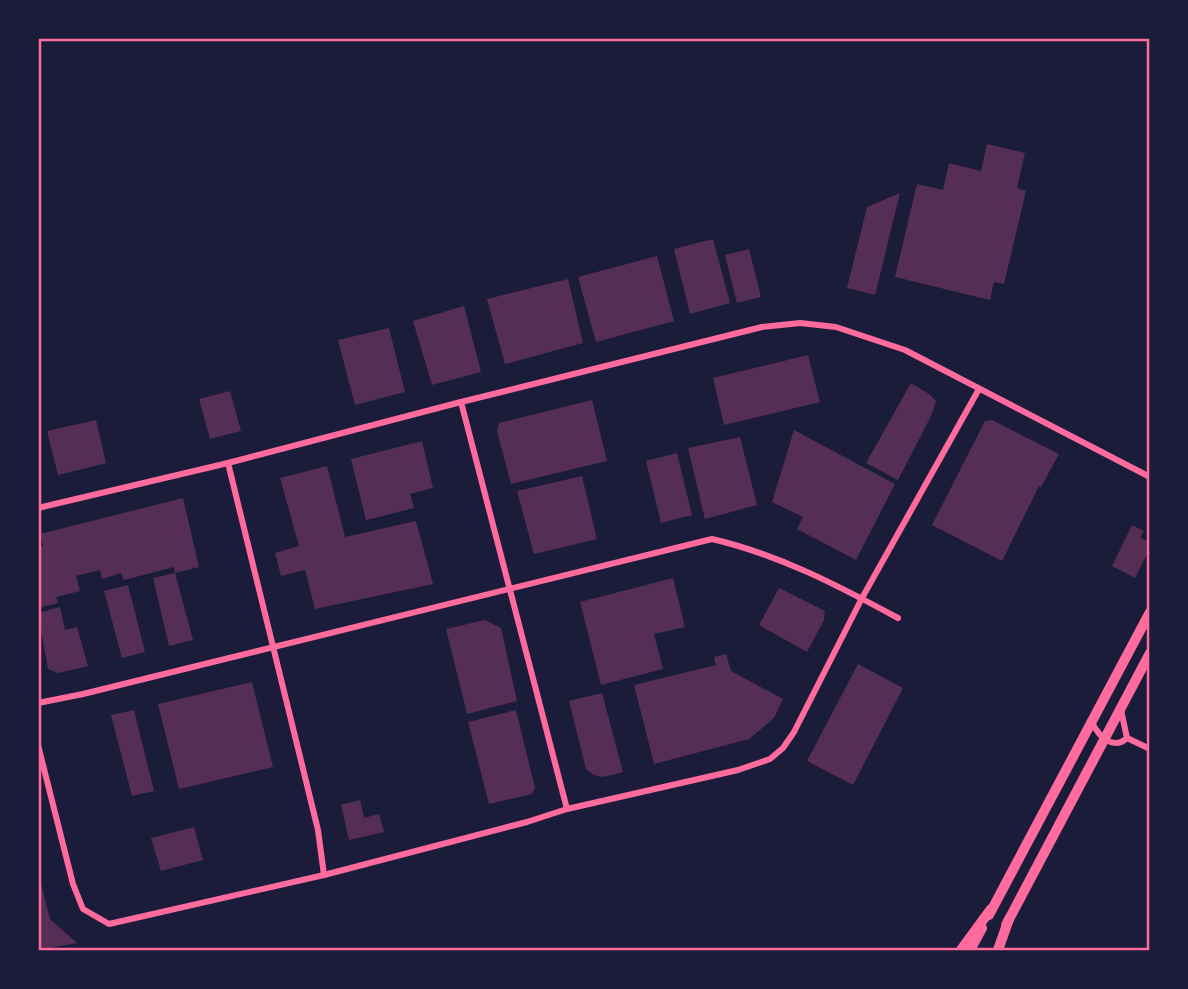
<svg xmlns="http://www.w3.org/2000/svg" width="1188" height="989" viewBox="0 0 1188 989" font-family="'Public Sans',sans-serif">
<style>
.building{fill:#542f53}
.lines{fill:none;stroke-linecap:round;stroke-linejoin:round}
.minor{stroke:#ff6b9d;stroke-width:6}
.trunk{stroke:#ff6b9d;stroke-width:10}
.motorway{stroke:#ff6b9d;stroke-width:10}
.neatline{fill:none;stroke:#ff6b9d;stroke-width:2.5}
</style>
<rect width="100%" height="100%" fill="#1b1b3a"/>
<g class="building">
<path d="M987,144L1025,153L1017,188L1026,191L1004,284L994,282L990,300L895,277L917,184L943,190L949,163L981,171Z"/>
<path d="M900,193L875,295L847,288L867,207Z"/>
<path d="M713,239L730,303L690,314L674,249Z"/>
<path d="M749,249L761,297L737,303L725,255Z"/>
<path d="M657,256L674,321L596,342L578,277Z"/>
<path d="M568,279L583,343L505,364L487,299Z"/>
<path d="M464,306L481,372L432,385L413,321Z"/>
<path d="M389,328L405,392L355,405L338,340Z"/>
<path d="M808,355L820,402L724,425L713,378Z"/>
<path d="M911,383L929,394L936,401L932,414L898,480L866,463Z"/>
<path d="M230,391L241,431L210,439L199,399Z"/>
<path d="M592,400L607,461L511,484L497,431L499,423Z"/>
<path d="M96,420L106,463L58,475L47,431Z"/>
<path d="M992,420L1059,454L1041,487L1039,486L1002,561L932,525L985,421Z"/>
<path d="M794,430L895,484L856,560L797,529L803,517L772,502Z"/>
<path d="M740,437L757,505L705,519L688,448Z"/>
<path d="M422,441L433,488L410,494L414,508L366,520L351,459Z"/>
<path d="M677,453L692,515L661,523L646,461Z"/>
<path d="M327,466L345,537L416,521L433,584L315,609L305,570L281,576L275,553L299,546L280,478Z"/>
<path d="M582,476L597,539L534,554L517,491Z"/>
<path d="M183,498L199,567L175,573L193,640L169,646L153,578L175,573L174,567L124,580L121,573L102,579L100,570L76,576L80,591L56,597L58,603L38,608V548L43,546L40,534Z"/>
<path d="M1132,525L1144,531L1140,538L1149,542V550L1135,578L1112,566Z"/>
<path d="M673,578L685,627L654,634L663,669L601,685L580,602Z"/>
<path d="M128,585L145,652L122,658L104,591Z"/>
<path d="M779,588L825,611L824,620L807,652L759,625Z"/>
<path d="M60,607L65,630L77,627L88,666L58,673L48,669L38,613Z"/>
<path d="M485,620L501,628L517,701L467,714L446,629Z"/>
<path d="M726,654L731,671L783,699L774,718L749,739L654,764L634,685L716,665L714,657Z"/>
<path d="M858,664L903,688L853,785L807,761Z"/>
<path d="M252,682L273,767L179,789L158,704Z"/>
<path d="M602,693L623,772L603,777L594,775L586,769L569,701Z"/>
<path d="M134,710L154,791L132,796L111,715Z"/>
<path d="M516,710L535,788L532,794L489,804L468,722Z"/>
<path d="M360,800L364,818L379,814L384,832L349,840L341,805Z"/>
<path d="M194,827L203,860L161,871L151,838Z"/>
<path d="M38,884H41L50,919L77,943L38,950Z"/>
</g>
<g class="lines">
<g class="minor">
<path d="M461,402L567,809"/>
<path d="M228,463L318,830L324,875"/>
<path d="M38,508L228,463L461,402L762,327L800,323L836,327L905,350L1150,477"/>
<path d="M38,703L83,694L712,539C780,555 837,585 898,618"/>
<path d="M1092,723C1099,736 1113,751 1127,738L1121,710"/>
<path d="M1127,738L1150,749"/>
<path d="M38,745L73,884L83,909L109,924L324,875L527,822L567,809L738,770L770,759L783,748L794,732L862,598L979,389"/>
</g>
<g class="trunk">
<path d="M989,915L1150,612"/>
<path d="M1006,925L1150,653"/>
<path d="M970,950L982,928"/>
</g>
<g class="motorway">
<path d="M961,950L991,909"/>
<path d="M998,950L1009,919"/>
</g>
</g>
<rect width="1188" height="989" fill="none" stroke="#1b1b3a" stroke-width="80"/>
<rect x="40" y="40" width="1108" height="909" class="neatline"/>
</svg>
